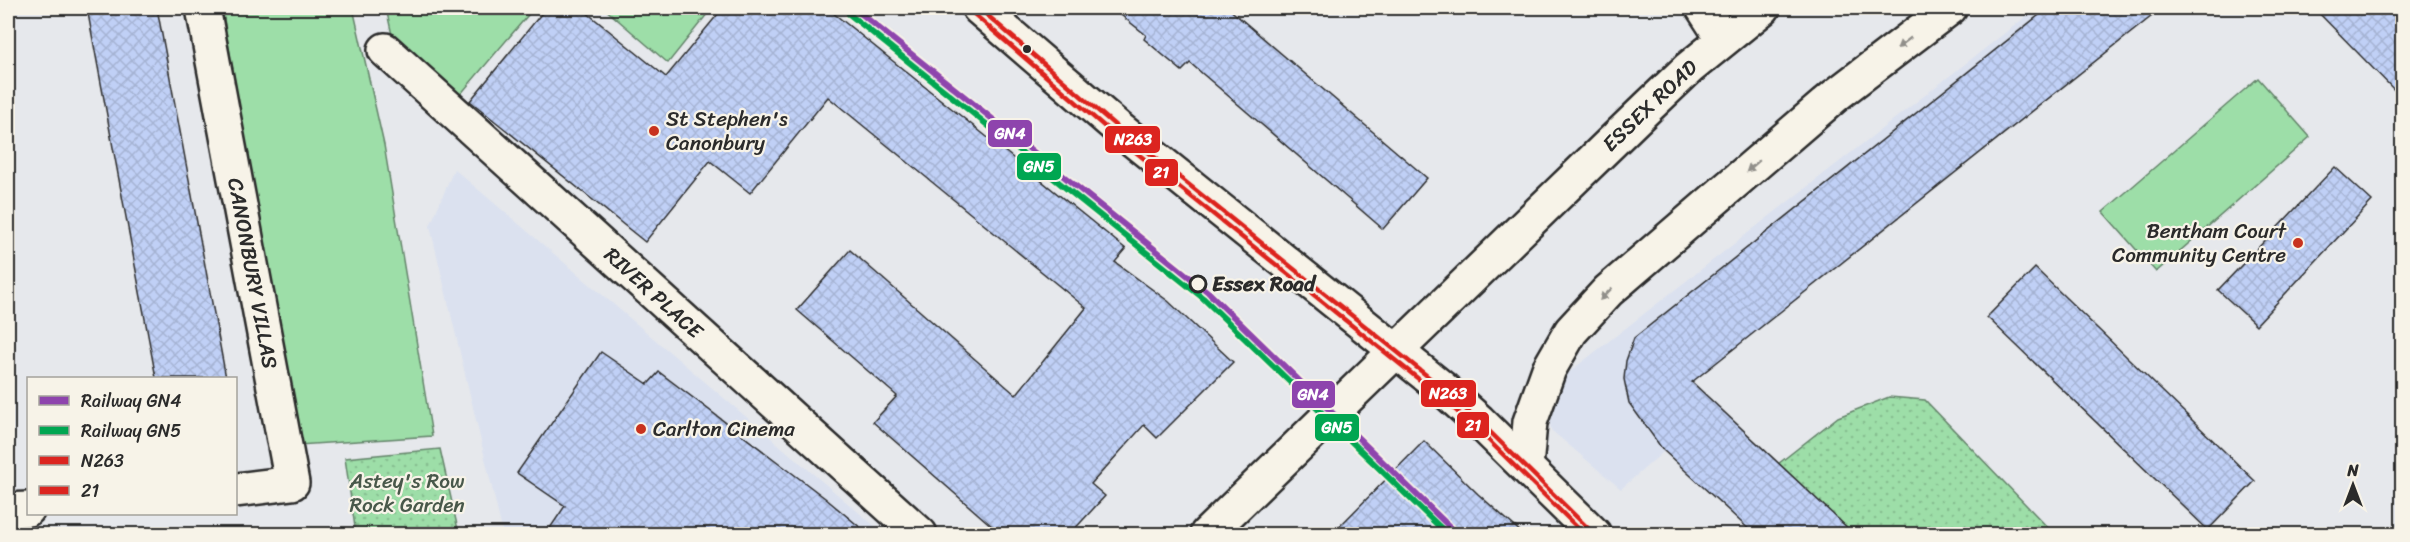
<svg xmlns="http://www.w3.org/2000/svg" width="2410" height="542" viewBox="0 0 2410 542" font-family="Sriracha,sans-serif">
<style>
.built{fill:#dbe1ef}
.grass{fill:url(#grass-dots);stroke:#64846a;stroke-width:1.5}
.park{fill:#9ddea8;stroke:#64846a;stroke-width:1.5}
.building{fill:url(#building-cross-hatch);stroke:#2b2b2b;stroke-width:1.5}
.lines{fill:none;stroke-linecap:round;stroke-linejoin:round}
.minor-casing{stroke:#2b2b2b;stroke-width:38}
.primary-casing{stroke:#2b2b2b;stroke-width:38}
.minor{stroke:#f7f3e8;stroke-width:33}
.primary{stroke:#f7f3e8;stroke-width:33}
.bus-1-casing{stroke:#f7f3e8;stroke-width:9}
.bus-2-casing{stroke:#f7f3e8;stroke-width:9}
.bus-1{stroke:#dc241f;stroke-width:4.5}
.bus-2{stroke:#dc241f;stroke-width:4.5}
.rail-1-casing{stroke:#f7f3e8;stroke-width:10}
.rail-2-casing{stroke:#f7f3e8;stroke-width:10}
.rail-1{stroke:#8e44ad;stroke-width:6}
.rail-2{stroke:#00a651;stroke-width:6}
.oneway{fill:#918f8a}
.bus-dot{fill:#2b2b2b;stroke:#f7f3e8;stroke-width:2}
.poi-dot{fill:#c8321e;stroke:#f7f3e8;stroke-width:2}
.stop-dot{fill:#f7f3e8;stroke:#2b2b2b;stroke-width:3}
.labels{text-anchor:middle;dominant-baseline:central;stroke-width:4.5;stroke-linejoin:round;paint-order:stroke}
.street-label{font-size:21px;fill:#2b2b2b;stroke:#f7f3e8}
.poi-label{font-size:21px;fill:#2b2b2b;stroke:#f7f3e8;text-anchor:start}
.stop-label{font-size:21px;font-weight:bold;fill:#2b2b2b;stroke:#f7f3e8;text-anchor:start}
.park-label{font-size:21px;fill:#48584a;stroke:#f7f3e8}
.line-badge{stroke:#f7f3e8;stroke-width:2}
.badge-label{font-size:16px;text-anchor:middle;font-weight:bold;fill:#fff}
</style>
<defs>
<pattern id="grass-dots" width="8" height="8" patternUnits="userSpaceOnUse" patternTransform="scale(1.5)"><rect width="8" height="8" fill="#9ddea8"/><path d="M2 2h.1M6 6h.1" fill="none" stroke="#87bf91" stroke-width="1.8" stroke-linecap="round"/></pattern>
<pattern id="building-cross-hatch" width="8" height="8" patternUnits="userSpaceOnUse" patternTransform="scale(1.5)"><rect width="8" height="8" fill="#c0d0f6"/><path d="M0 0l8 8M0 8l8-8" fill="none" stroke="#a5b3d3"/></pattern>
</defs>
<rect width="100%" height="100%" fill="#e6e8ec"/>
<filter id="ink" filterUnits="userSpaceOnUse"><feTurbulence type="fractalNoise" baseFrequency=".0167" numOctaves="2"/><feDisplacementMap in="SourceGraphic" scale="12" xChannelSelector="R" yChannelSelector="G"/><feConvolveMatrix kernelMatrix="1 2 1 2 8 2 1 2 1" color-interpolation-filters="sRGB"/></filter>
<g filter="url(#ink)">
<g class="built">
<path d="M2037,8H2115L1675,359L1711,410L1621,489L1551,430L1548,412L1559,380Z"/>
<path d="M454,169L884,534H503L430,226Z"/>
</g>
<g class="grass">
<path d="M1889,397L1925,400L2054,534H1854L1778,464L1838,417Z"/>
<path d="M440,449L459,534H356L345,458Z"/>
</g>
<g class="park">
<path d="M222,8H353L384,145L432,436L298,445Z"/>
<path d="M386,8H534L459,96L392,35Z"/>
<path d="M604,8H712L668,63Z"/>
<path d="M2258,78L2310,137L2156,272L2103,212Z"/>
</g>
<g class="building">
<path d="M87,8H157L226,378H156Z"/>
<path d="M546,8H581L666,77L723,8H827L1126,249L1115,262L1168,301L1233,362L1157,438L1144,425L1091,484L1105,496L1070,534H1001L873,422L897,396L797,310L850,250L1016,395L1086,308L828,97L750,193L710,161L645,242L470,101Z"/>
<path d="M1112,8H1228L1427,178L1383,229L1190,63L1182,71L1144,39L1146,35Z"/>
<path d="M2048,8H2162L1692,382L1854,534H1754L1663,450L1629,403L1624,379L1626,361L1634,338Z"/>
<path d="M2314,8H2403V99Z"/>
<path d="M2335,167L2372,201L2256,325L2218,290Z"/>
<path d="M2035,268L2255,481L2208,530L1987,317Z"/>
<path d="M601,352L648,384L659,372L825,498L868,534H546L565,506L517,473Z"/>
<path d="M1424,441L1478,494L1523,534H1332Z"/>
</g>
<g class="lines">
<defs>
<g id="minor">
<path id="s1" d="M203,8L292,483L236,490"/>
<path d="M1703,8L1723,39"/>
<path id="s2" d="M385,50L920,534"/>
<path d="M1526,467L1530,422L1549,369L1571,331L1608,291L1836,95L1950,8"/>
<path d="M8,510L28,509"/>
</g>
<g id="primary">
<path d="M979,8L1117,127L1441,387L1479,421L1594,534"/>
<path id="s3" d="M1207,534L1650,105L1689,68L1763,8"/>
</g>
</defs>
<use href="#minor" class="minor-casing"/>
<use href="#primary" class="primary-casing"/>
<use href="#minor" class="minor"/>
<use href="#primary" class="primary"/>
<defs>
<path id="bus-1" d="M979,8L1117,127L1441,387L1479,421L1594,534"/>
<path id="bus-2" d="M974,14L1112,133L1436,393L1474,426L1584,534"/>
</defs>
<use href="#bus-1" class="bus-1-casing"/>
<use href="#bus-2" class="bus-2-casing"/>
<use href="#bus-1" class="bus-1"/>
<use href="#bus-2" class="bus-2"/>
<defs>
<path id="rail-1" d="M854,8L1208,292L1457,534"/>
<path id="rail-2" d="M849,14L1203,298L1447,534"/>
</defs>
<use href="#rail-1" class="rail-1-casing"/>
<use href="#rail-2" class="rail-2-casing"/>
<use href="#rail-1" class="rail-1"/>
<use href="#rail-2" class="rail-2"/>
</g>
<defs><path id="oneway-solid" d="M-6-.8H1V-3.2L6.5 0L1 3.2V.8H-6Z" transform="scale(1.5)"/></defs>
<g class="oneway">
<use href="#oneway-solid" transform="translate(1904 43) rotate(142)"/>
<use href="#oneway-solid" transform="translate(1753 166) rotate(139)"/>
<use href="#oneway-solid" transform="translate(1606 294) rotate(135)"/>
</g>
</g>
<circle class="bus-dot" cx="1027" cy="49" r="5"/>
<g class="poi-dot">
<circle cx="654" cy="131" r="6"/>
<circle cx="2298" cy="243" r="6"/>
<circle cx="641" cy="429" r="6"/>
</g>
<circle class="stop-dot" cx="1198" cy="284" r="8"/>
<g class="labels">
<g class="street-label">
<text stroke="none"><textPath href="#s3" startOffset="616">ESSEX ROAD</textPath></text>
<text stroke="none"><textPath href="#s1" startOffset="270">CANONBURY VILLAS</textPath></text>
<text stroke="none"><textPath href="#s2" startOffset="362">RIVER PLACE</textPath></text>
</g>
<g class="poi-label">
<text x="666" y="119">St Stephen's<tspan x="666" dy="24">Canonbury</tspan></text>
<text x="2286" y="231" text-anchor="end">Bentham Court<tspan x="2286" dy="24">Community Centre</tspan></text>
<text x="653" y="429">Carlton Cinema</text>
</g>
<g class="stop-label">
<text x="1212" y="284">Essex Road</text>
</g>
<g class="park-label">
<text x="407" y="481">Astey's Row<tspan x="407" dy="24">Rock Garden</tspan></text>
</g>
</g>
<g class="line-badge">
<rect x="987" y="119" width="46" height="29" rx="6" fill="#8e44ad"/>
<rect x="1104" y="125" width="57" height="29" rx="6" fill="#dc241f"/>
<rect x="1016" y="152" width="46" height="29" rx="6" fill="#00a651"/>
<rect x="1144" y="158" width="35" height="29" rx="6" fill="#dc241f"/>
<rect x="1420" y="379" width="57" height="29" rx="6" fill="#dc241f"/>
<rect x="1291" y="380" width="45" height="29" rx="6" fill="#8e44ad"/>
<rect x="1456" y="411" width="34" height="28" rx="6" fill="#dc241f"/>
<rect x="1314" y="413" width="46" height="29" rx="6" fill="#00a651"/>
</g>
<g class="badge-label">
<text x="1010" y="139">GN4</text>
<text x="1133" y="145">N263</text>
<text x="1039" y="172">GN5</text>
<text x="1161" y="178">21</text>
<text x="1448" y="399">N263</text>
<text x="1313" y="400">GN4</text>
<text x="1473" y="431">21</text>
<text x="1337" y="433">GN5</text>
</g>
<rect width="2410" height="542" fill="none" stroke="#f7f3e8" stroke-width="30"/>
<rect x="15" y="15" width="2380" height="512" fill="none" stroke="#2b2b2b" stroke-width="2" filter="url(#ink)"/>
<rect x="27" y="377" width="210" height="138" fill="#f7f3e8" stroke="#a5a39c" stroke-width="1.5"/>
<rect x="39" y="396" width="30" height="9" fill="#8e44ad" stroke="#a5a39c" stroke-width="1.5"/>
<text x="81" y="407" font-size="18" fill="#2b2b2b">Railway GN4</text>
<rect x="39" y="426" width="30" height="9" fill="#00a651" stroke="#a5a39c" stroke-width="1.5"/>
<text x="81" y="437" font-size="18" fill="#2b2b2b">Railway GN5</text>
<rect x="39" y="456" width="30" height="9" fill="#dc241f" stroke="#a5a39c" stroke-width="1.5"/>
<text x="81" y="467" font-size="18" fill="#2b2b2b">N263</text>
<rect x="39" y="486" width="30" height="9" fill="#dc241f" stroke="#a5a39c" stroke-width="1.5"/>
<text x="81" y="497" font-size="18" fill="#2b2b2b">21</text>
<g transform="translate(2353 485)" stroke="#f7f3e8" stroke-width="4.5" paint-order="stroke">
<path d="M0-4.5L10 22L0 15L-10 22Z" fill="#2b2b2b"/>
<text y="-9" font-size="16" font-weight="bold" text-anchor="middle" fill="#2b2b2b">N</text>
</g>
</svg>
